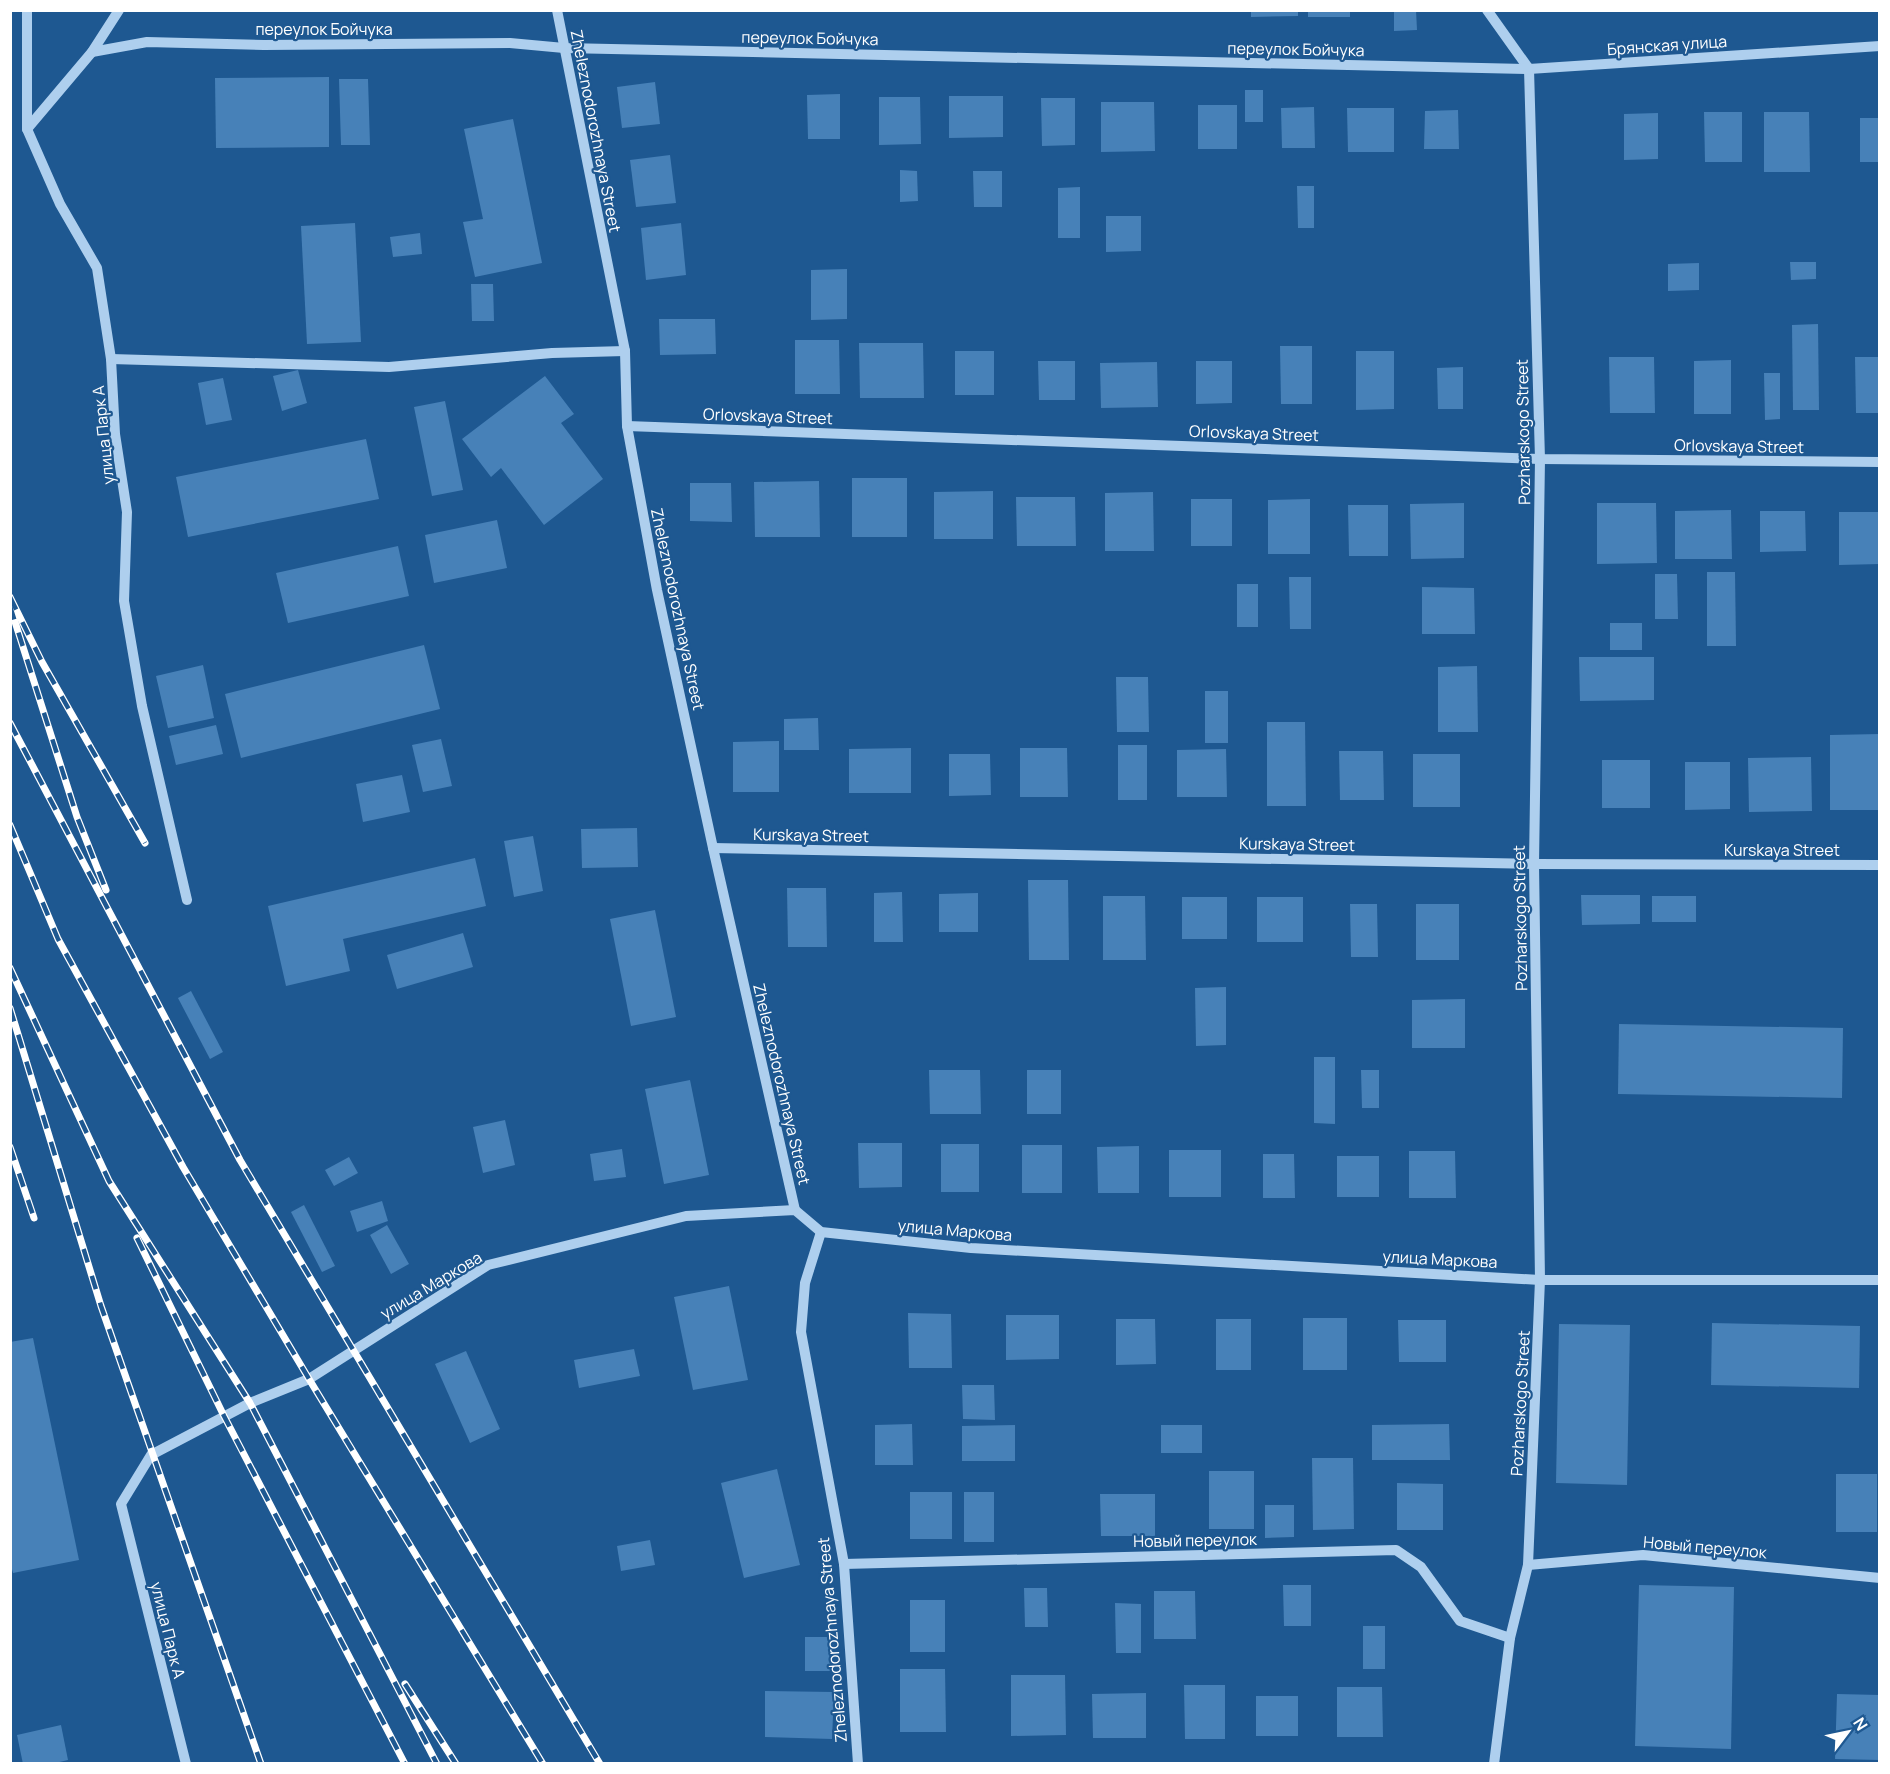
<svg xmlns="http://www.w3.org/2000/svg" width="1890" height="1774" viewBox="0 0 1890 1774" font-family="Manrope,sans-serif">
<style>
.building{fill:#4781b8}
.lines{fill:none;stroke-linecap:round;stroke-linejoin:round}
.minor{stroke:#aecfee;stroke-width:10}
.rail-casing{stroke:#fff;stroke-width:7}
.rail{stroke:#1e5891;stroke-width:4.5;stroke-dasharray:14;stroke-linecap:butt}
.labels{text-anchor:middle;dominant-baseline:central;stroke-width:4.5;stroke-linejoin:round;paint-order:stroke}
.street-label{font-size:16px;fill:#fff;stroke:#1e5891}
</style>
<rect width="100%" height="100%" fill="#1e5891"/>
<g class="building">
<path d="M1251,10H1298V16L1251,17Z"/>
<rect x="1308" y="10" width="42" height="7"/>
<path d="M1394,10H1416L1417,30L1394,31Z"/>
<path d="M329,77V147L216,148L215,78Z"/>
<path d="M339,79H368L370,145H341Z"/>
<path d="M655,82L660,124L622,128L617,87Z"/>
<rect x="1245" y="90" width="18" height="32"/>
<path d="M840,94V139H808L807,95Z"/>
<path d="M949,96H1003V137L949,138Z"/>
<path d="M879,97H920L921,144L879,145Z"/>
<path d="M1041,98H1075V145L1042,146Z"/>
<path d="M1101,102H1154L1155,151L1101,152Z"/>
<rect x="1198" y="105" width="39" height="44"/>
<path d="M1314,107L1315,148H1282L1281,108Z"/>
<path d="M1347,108H1394V152H1348Z"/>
<path d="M1458,110L1459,149H1424L1425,111Z"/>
<path d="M1704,112H1742V162H1705Z"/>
<path d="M1764,112H1809L1810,172H1764Z"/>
<path d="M1658,113V159L1624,160V114Z"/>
<rect x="1860" y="118" width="20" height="44"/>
<path d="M513,119L542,263L475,277L463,222L483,219L464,129Z"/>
<path d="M670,155L676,203L636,207L630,160Z"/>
<path d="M900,170L917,171L918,201L900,202Z"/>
<path d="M973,171H1002V207H974Z"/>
<path d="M1297,186H1314V228H1298Z"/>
<path d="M1080,187V238H1058V188Z"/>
<path d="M1106,216H1141V251L1106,252Z"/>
<path d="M355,223L361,342L307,344L301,226Z"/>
<path d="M681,223L686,275L646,280L641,228Z"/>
<path d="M420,233L422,254L393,257L390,237Z"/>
<path d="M1790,262H1816V279L1791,280Z"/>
<path d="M1699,263V290L1668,291V264Z"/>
<path d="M847,269V319L811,320V270Z"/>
<path d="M471,284H493L494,321H472Z"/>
<path d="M659,319H715L716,354L660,355Z"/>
<path d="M1818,324L1819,410H1793L1792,325Z"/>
<path d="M795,340H839L840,394H795Z"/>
<path d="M859,343H923L924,398H860Z"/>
<path d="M1280,346H1312V404H1281Z"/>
<rect x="955" y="351" width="39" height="44"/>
<path d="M1356,351H1394V409L1356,410Z"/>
<path d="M1609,357H1654L1655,413H1610Z"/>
<path d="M1855,357H1880V413H1856Z"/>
<path d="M1731,360V414H1694V361Z"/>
<path d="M1038,361H1075V400H1039Z"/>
<path d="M1196,361H1232V403L1196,404Z"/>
<path d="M1157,362L1158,407L1101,408L1100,363Z"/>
<path d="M1463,367V409H1438L1437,368Z"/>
<path d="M298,370L307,403L282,411L273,376Z"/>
<path d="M1764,373H1780V419L1765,420Z"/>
<path d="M545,376L574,414L561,423L603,479L544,525L501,468L491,477L462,439Z"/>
<path d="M223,378L232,420L206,425L198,383Z"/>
<path d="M445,401L463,490L432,496L414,407Z"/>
<path d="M366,439L379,499L188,537L176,477Z"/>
<rect x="852" y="478" width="55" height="59"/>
<path d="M819,481L820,537H755L754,482Z"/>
<path d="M690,483H731L732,522L690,521Z"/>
<path d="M993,491V539H934V492Z"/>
<path d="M1153,492L1154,551H1105V493Z"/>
<path d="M1016,497H1075L1076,546H1017Z"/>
<rect x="1191" y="499" width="41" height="47"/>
<path d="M1310,499V554H1268V500Z"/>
<path d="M1464,503V558L1411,559L1410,504Z"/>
<path d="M1597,503H1656L1657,563L1597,564Z"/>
<path d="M1348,505H1388V556H1349Z"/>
<path d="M1731,510L1732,559H1675V511Z"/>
<path d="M1760,511H1805L1806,551L1760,552Z"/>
<path d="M1839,512H1880V564L1839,565Z"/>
<path d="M497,520L507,568L434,583L425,535Z"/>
<path d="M398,546L409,596L288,623L276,573Z"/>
<path d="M1707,572H1735L1736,646H1707Z"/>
<path d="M1655,574H1677L1678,619H1655Z"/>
<path d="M1289,577H1311V629H1290Z"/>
<rect x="1237" y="584" width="21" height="43"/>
<path d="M1422,587L1474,588L1475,634H1422Z"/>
<rect x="1610" y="623" width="32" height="27"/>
<path d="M424,645L440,709L241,758L225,694Z"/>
<path d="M1579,657H1654V700L1580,701Z"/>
<path d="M203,665L214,718L168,728L156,676Z"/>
<path d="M1477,666L1478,732H1438V667Z"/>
<path d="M1116,677H1148L1149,732H1117Z"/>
<rect x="1205" y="691" width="23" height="52"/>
<path d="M818,718L819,750H784V719Z"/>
<path d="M1267,722H1305L1306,806H1267Z"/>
<path d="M216,725L223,754L176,765L169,736Z"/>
<path d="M1880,734V810H1830V735Z"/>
<path d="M441,739L452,786L423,792L412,745Z"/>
<path d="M779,741V792H733V742Z"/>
<rect x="1118" y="745" width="29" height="55"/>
<path d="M911,748V793H849V749Z"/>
<path d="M1020,748H1067L1068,797H1020Z"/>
<path d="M1226,749L1227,797H1177V750Z"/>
<path d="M1339,751H1383L1384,800H1340Z"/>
<path d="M949,754H990L991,795L949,796Z"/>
<rect x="1413" y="754" width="47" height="53"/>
<path d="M1811,757L1812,811L1749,812L1748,758Z"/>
<rect x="1602" y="760" width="48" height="48"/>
<path d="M1685,762H1730V809L1685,810Z"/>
<path d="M402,775L410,812L363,822L356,784Z"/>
<path d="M637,828L638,867L582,868L581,829Z"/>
<path d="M533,836L543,891L514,897L504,841Z"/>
<path d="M475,858L486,906L343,939L350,971L286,986L268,906Z"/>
<path d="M1028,880H1068L1069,960H1029Z"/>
<path d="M787,888H826L827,947H788Z"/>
<path d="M902,892L903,942H874V893Z"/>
<path d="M978,893V932H939V894Z"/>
<path d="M1581,895H1640V924L1582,925Z"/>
<path d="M1103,896H1145L1146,960H1103Z"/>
<rect x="1652" y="896" width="44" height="26"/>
<rect x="1182" y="897" width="45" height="42"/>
<rect x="1257" y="897" width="46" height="45"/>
<path d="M1350,904H1377L1378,957H1351Z"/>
<rect x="1416" y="904" width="43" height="56"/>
<path d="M655,910L676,1017L631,1026L610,919Z"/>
<path d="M463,933L473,967L397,989L387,955Z"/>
<path d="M1226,987V1045L1196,1046L1195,988Z"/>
<path d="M191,991L223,1052L210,1059L178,998Z"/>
<path d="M1465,999V1048H1412V1000Z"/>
<path d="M1619,1024L1843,1028L1842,1098L1618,1094Z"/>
<path d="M1314,1057H1335V1124L1314,1123Z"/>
<path d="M929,1070H980L981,1114H930Z"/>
<rect x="1027" y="1070" width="34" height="44"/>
<path d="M1361,1070H1379V1108H1362Z"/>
<path d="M690,1080L709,1175L664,1184L645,1089Z"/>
<path d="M505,1120L515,1165L483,1173L473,1127Z"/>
<path d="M858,1143H902V1187L859,1188Z"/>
<rect x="941" y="1144" width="38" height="48"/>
<rect x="1022" y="1145" width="40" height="48"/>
<path d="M1139,1146V1193H1098L1097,1147Z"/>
<path d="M622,1149L626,1177L594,1181L590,1154Z"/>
<rect x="1169" y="1150" width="52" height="47"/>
<path d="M1409,1151H1455L1456,1198H1409Z"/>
<path d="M1263,1154H1294L1295,1198H1263Z"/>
<rect x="1337" y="1156" width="42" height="41"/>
<path d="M349,1157L358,1173L334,1186L325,1170Z"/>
<path d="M382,1201L388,1221L357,1232L350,1211Z"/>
<path d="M304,1205L335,1266L322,1272L291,1212Z"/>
<path d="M387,1225L409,1264L391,1274L370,1235Z"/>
<path d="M729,1286L748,1380L693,1390L674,1297Z"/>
<path d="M908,1313L951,1314L952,1368H909Z"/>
<path d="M1006,1315H1059V1359L1006,1360Z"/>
<rect x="1303" y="1318" width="44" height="52"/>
<path d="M1116,1319H1155L1156,1364L1116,1365Z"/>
<rect x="1216" y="1319" width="35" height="51"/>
<path d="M1398,1320H1446V1362H1399Z"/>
<path d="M1712,1323L1860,1326L1859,1388L1711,1385Z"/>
<path d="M1559,1324L1630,1325L1627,1485L1556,1483Z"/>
<path d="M33,1338L79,1560L13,1573L10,1562V1342Z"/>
<path d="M634,1349L640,1376L579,1388L574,1360Z"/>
<path d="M466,1351L500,1429L470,1443L435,1364Z"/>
<path d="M962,1385H994L995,1420L963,1419Z"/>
<path d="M912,1424L913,1465H875V1425Z"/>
<path d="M1449,1424L1450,1460H1372V1425Z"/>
<path d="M1015,1425V1461H962V1426Z"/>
<rect x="1161" y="1425" width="41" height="28"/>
<path d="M1312,1458H1353L1354,1529L1313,1530Z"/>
<path d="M777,1469L800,1565L744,1578L721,1483Z"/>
<rect x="1209" y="1471" width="45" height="58"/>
<rect x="1836" y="1474" width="41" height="58"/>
<path d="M1397,1483L1443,1484V1530H1397Z"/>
<rect x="910" y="1492" width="42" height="47"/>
<rect x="964" y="1492" width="30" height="50"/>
<path d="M1100,1494H1155V1536H1101Z"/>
<path d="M1265,1505H1294V1537L1265,1538Z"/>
<path d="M650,1540L655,1565L621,1571L617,1546Z"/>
<path d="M1283,1585H1311V1626H1284Z"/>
<path d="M1639,1585L1734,1587L1731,1749L1635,1746Z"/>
<path d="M1024,1588H1047L1048,1627H1025Z"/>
<path d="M1154,1591H1195L1196,1639H1154Z"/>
<rect x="910" y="1600" width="35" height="52"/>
<path d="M1115,1603L1141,1604V1653H1116Z"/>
<rect x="1363" y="1626" width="22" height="43"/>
<path d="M805,1637H833L834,1671H805Z"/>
<path d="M900,1669H945L946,1732H900Z"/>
<path d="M1011,1675H1065L1066,1735L1011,1736Z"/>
<path d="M1184,1685H1225V1739H1185Z"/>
<path d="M1337,1687H1382L1383,1737H1337Z"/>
<path d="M765,1691L834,1692L832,1739L765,1737Z"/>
<path d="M1146,1693V1738H1093L1092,1694Z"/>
<path d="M1837,1694L1880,1695V1760L1835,1759Z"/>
<rect x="1256" y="1696" width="42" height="40"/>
<path d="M61,1725L68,1760L51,1764H23L17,1735Z"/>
</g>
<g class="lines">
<g class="minor">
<path d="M27,10V129L60,204L97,268L111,359L115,434L127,512L124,601L142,706L187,900"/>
<path d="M557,10L625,351L627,426L657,590L713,848L795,1210"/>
<path d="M1487,10L1529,69L1880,46"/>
<path d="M92,52L147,42L264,45L510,43L564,48L1529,69L1540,459L1534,864L1540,1280L1528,1565L1510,1638L1494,1764"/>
<path d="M27,129L92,52L119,10"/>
<path d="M111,359L389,367L552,353L625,351"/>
<path d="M627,426L1540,459L1880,462"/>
<path d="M713,848L1534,864L1880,865"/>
<path d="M821,1232L805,1283L801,1332L844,1564L858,1764"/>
<path d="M844,1564L1396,1550L1421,1567L1460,1621L1510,1638"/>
<path d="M1528,1565L1643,1555L1880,1578"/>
<path d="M186,1764L121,1504L151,1455L250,1403L309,1379L488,1265L686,1216L795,1210L821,1232L971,1248L1540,1280H1880"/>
</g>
<defs>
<g id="rail">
<path d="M10,597L42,662L145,843"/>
<path d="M10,606L77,817L106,890"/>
<path d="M10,723L240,1160L600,1764"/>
<path d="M10,825L58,939L183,1167L309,1379L543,1764"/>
<path d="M10,968L109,1181L250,1403L437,1764"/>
<path d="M10,1008L101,1306L261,1764"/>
<path d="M10,1147L34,1218"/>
<path d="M137,1238L224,1416L405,1764"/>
<path d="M405,1684L456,1764"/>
</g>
</defs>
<use href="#rail" class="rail-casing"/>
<use href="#rail" class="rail"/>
</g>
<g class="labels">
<g class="street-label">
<text x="324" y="29">переулок Бойчука</text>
<text transform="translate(810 38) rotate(1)">переулок Бойчука</text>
<text transform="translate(1667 45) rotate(-4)">Брянская улица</text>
<text transform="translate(1296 49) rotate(1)">переулок Бойчука</text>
<text transform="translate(596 131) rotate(79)">Zheleznodorozhnaya Street</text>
<text transform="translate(768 416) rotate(2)">Orlovskaya Street</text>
<text transform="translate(1523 432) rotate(-91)">Pozharskogo Street</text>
<text transform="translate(1254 433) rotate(2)">Orlovskaya Street</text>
<text transform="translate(103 435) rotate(-96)">улица Парк А</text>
<text transform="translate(1739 446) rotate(1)">Orlovskaya Street</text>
<text transform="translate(678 609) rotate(78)">Zheleznodorozhnaya Street</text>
<text transform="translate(811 835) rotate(1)">Kurskaya Street</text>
<text transform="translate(1297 844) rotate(1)">Kurskaya Street</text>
<text x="1782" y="850">Kurskaya Street</text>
<text transform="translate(1520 918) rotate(-91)">Pozharskogo Street</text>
<text transform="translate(782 1084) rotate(77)">Zheleznodorozhnaya Street</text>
<text transform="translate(955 1230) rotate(5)">улица Маркова</text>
<text transform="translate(1440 1259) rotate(3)">улица Маркова</text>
<text transform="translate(431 1285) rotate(-31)">улица Маркова</text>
<text transform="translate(1520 1403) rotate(-87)">Pozharskogo Street</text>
<text transform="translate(1195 1540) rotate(-1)">Новый переулок</text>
<text transform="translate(1705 1547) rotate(5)">Новый переулок</text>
<text transform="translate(168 1630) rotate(76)">улица Парк А</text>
<text transform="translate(832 1640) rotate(-95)">Zheleznodorozhnaya Street</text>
</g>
</g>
<rect width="1890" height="1774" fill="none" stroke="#ffffff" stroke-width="24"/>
<g transform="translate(1848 1732) rotate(58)" stroke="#1e5891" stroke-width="4.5" paint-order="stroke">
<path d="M0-4.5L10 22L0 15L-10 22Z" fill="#ffffff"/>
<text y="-9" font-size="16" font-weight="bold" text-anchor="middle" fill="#ffffff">N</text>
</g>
</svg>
